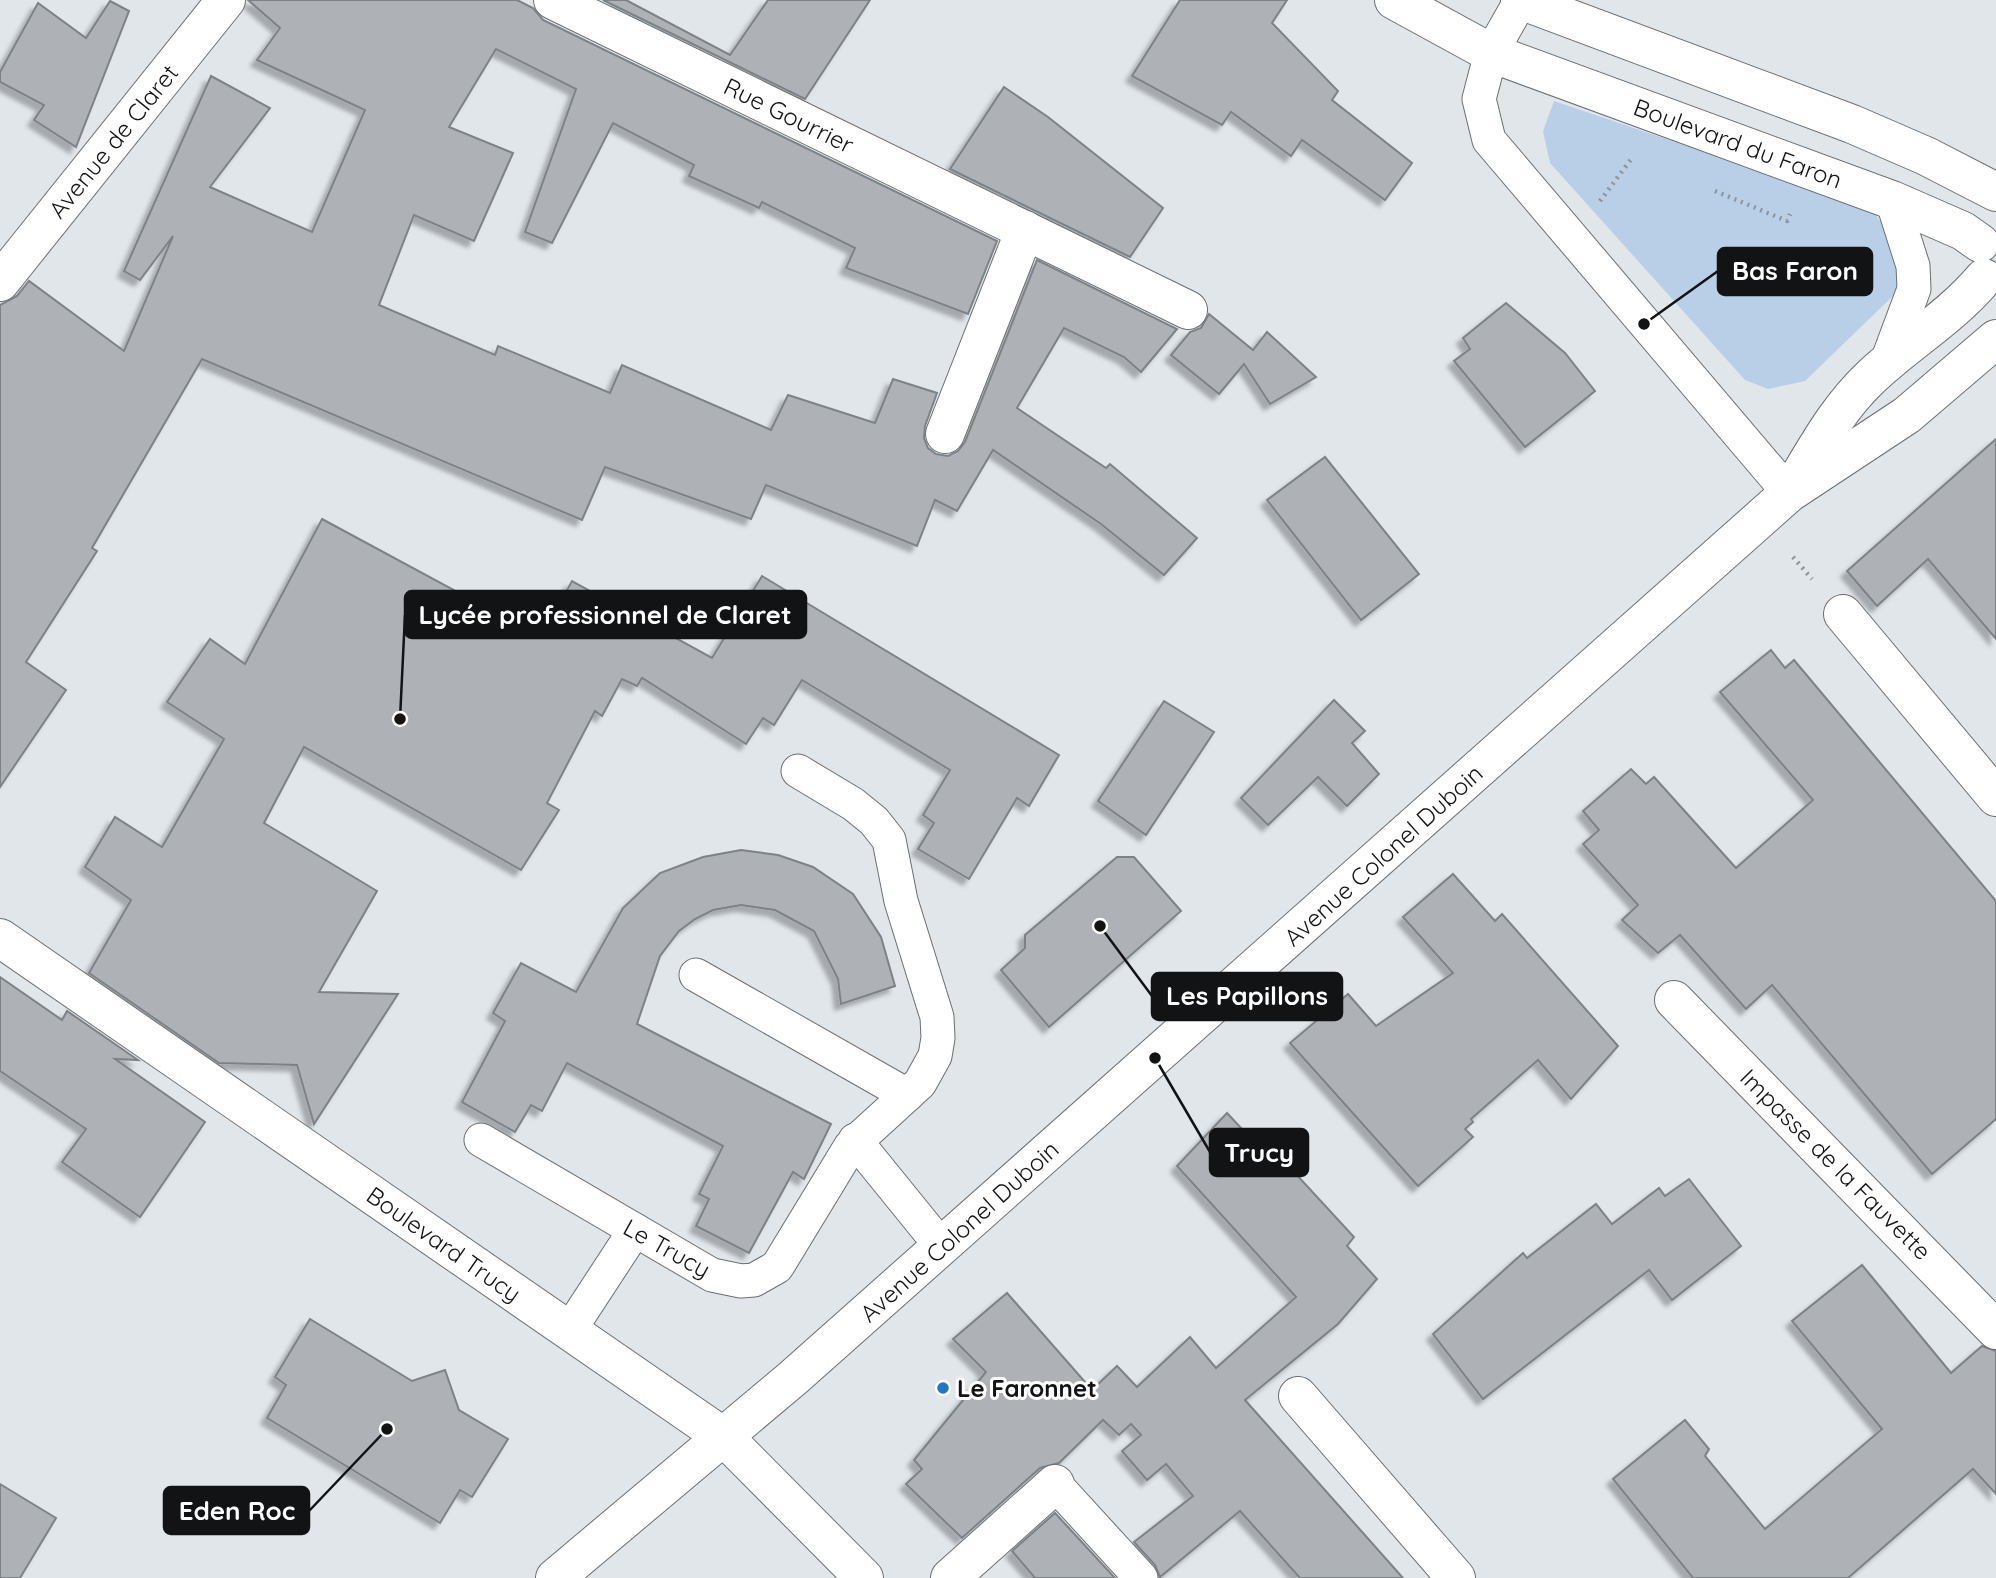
<svg xmlns="http://www.w3.org/2000/svg" width="1996" height="1578" viewBox="0 0 1996 1578" font-family="Quicksand,sans-serif">
<style>
.green{fill:#b9cfe8}
.building{fill:#aeb2b7;stroke:#7d8287;stroke-width:2;filter:url(#shadow)}
.lines{fill:none;stroke-linecap:round;stroke-linejoin:round}
.lane-casing{stroke:#6a6f73;stroke-width:35}
.street-casing{stroke:#6a6f73;stroke-width:40}
.secondary-casing{stroke:#6a6f73;stroke-width:40}
.path{stroke:#909397;stroke-width:4.5;stroke-dasharray:2 5;stroke-linecap:butt}
.lane{stroke:#fff;stroke-width:33}
.street{stroke:#fff;stroke-width:38}
.secondary{stroke:#fff;stroke-width:38}
.poi-dot{fill:#2175c3;stroke:#fff;stroke-width:2.5}
.labels{text-anchor:middle;dominant-baseline:central;stroke-width:6;stroke-linejoin:round;paint-order:stroke}
.street-label{font-size:24px;fill:#121315;stroke:#fff}
.poi-label{font-size:24px;font-weight:bold;fill:#121315;stroke:#fff;text-anchor:start}
.leader{fill:none;stroke:#121315;stroke-width:2.5}
.callout-dot{fill:#121315;stroke:#fff;stroke-width:2.5}
.callout{fill:#121315;stroke:#121315;stroke-width:2.5}
.callout-label{font-size:26px;text-anchor:middle;font-weight:bold;fill:#fff}
</style>
<defs>
<filter id="shadow"><feDropShadow dx="-6" dy="6" stdDeviation="2" flood-color="#0004"/></filter>
</defs>
<rect width="100%" height="100%" fill="#e1e6eb"/>
<path class="green" d="M1554,101L1870,208L1898,243L1903,270L1894,295L1805,381L1768,389L1745,380L1550,163L1543,131Z"/>
<g class="building">
<path d="M248,0H517L533,8L543,20L997,241L968,314L846,268L855,248L762,202L759,208L689,176L694,165L613,123L552,243L525,232L576,89L496,49L449,127L513,153L474,241L414,215L379,305L495,355L498,346L610,393L622,365L771,430L788,395L875,423L893,379L937,393L925,426L924,438L928,448L936,454L948,456L958,451L965,442L1037,260L1177,329L1141,372L1124,357L1064,328L1017,408L1106,468L1110,464L1197,538L1164,575L1101,524L993,450L957,511L935,500L917,546L766,485L751,519L605,467L582,520L202,359L92,548L97,551L26,662L66,690L0,787V305L17,296L29,281L124,351L173,236L140,280L124,271L211,76L270,108L210,187L312,232L365,110L257,60L280,28Z"/>
<path d="M603,0H626L730,55L768,0H870L805,99Z"/>
<path d="M1180,0H1287L1272,23L1338,91L1332,100L1412,163L1385,200L1302,140L1291,156L1231,112L1222,125L1132,76Z"/>
<path d="M110,1L129,11L76,147L34,120L44,105L0,82V72L38,3L86,38Z"/>
<path d="M1004,87L1048,117L1163,208L1130,257L950,169Z"/>
<path d="M1506,303L1565,353L1595,391L1525,447L1454,361L1470,349L1463,338Z"/>
<path d="M1209,314L1253,350L1267,332L1316,377L1270,404L1244,364L1219,394L1171,355L1190,332L1201,328Z"/>
<path d="M1996,439V639L1928,559L1877,606L1847,571Z"/>
<path d="M1325,457L1419,574L1361,620L1267,500Z"/>
<path d="M322,519L541,637L572,581L712,658L762,576L1059,755L1029,806L1017,798L969,879L918,849L934,823L923,815L950,770L802,680L774,725L763,718L746,744L642,678L637,686L622,679L602,716L595,711L547,803L559,810L521,870L304,747L264,823L377,891L319,992L398,994L314,1124L297,1065L219,1063L89,973L131,900L85,867L115,817L162,847L224,739L167,702L210,639L245,664Z"/>
<path d="M1771,650L1785,668L1794,660L1996,901V1119L1932,1174L1772,985L1746,1009L1680,935L1658,953L1622,920L1638,905L1583,844L1599,830L1583,811L1631,769L1646,784L1654,777L1736,868L1813,800L1720,692Z"/>
<path d="M1334,700L1365,731L1352,743L1379,774L1347,806L1318,777L1268,825L1241,798Z"/>
<path d="M1164,701L1214,732L1146,835L1098,801Z"/>
<path d="M741,850L778,855L813,867L853,894L881,937L895,986L841,1004L838,979L814,931L775,910L741,905L713,910L695,919L679,931L660,956L637,1024L831,1124L804,1179L793,1172L749,1253L696,1226L709,1199L699,1194L723,1146L567,1063L542,1111L531,1105L515,1132L462,1102L505,1021L493,1013L521,963L576,992L623,908L660,873L703,857Z"/>
<path d="M1117,857H1134L1181,911L1049,1027L1001,970L1025,948V935Z"/>
<path d="M1453,874L1495,921L1502,914L1618,1046L1571,1099L1538,1060L1471,1119L1473,1122L1465,1129L1473,1137L1418,1186L1290,1043L1348,994L1376,1026L1453,973L1403,917Z"/>
<path d="M0,977L62,1020L67,1011L138,1060L115,1059L205,1122L140,1217L62,1162L86,1129L0,1071Z"/>
<path d="M1227,1113L1255,1143L1261,1136L1354,1237L1347,1246L1377,1279L1338,1324L1245,1400L1403,1578H1300L1240,1511L1160,1577L1155,1565L1134,1542L1193,1496L1166,1464L1147,1480L1122,1451L1141,1435L1131,1424L1119,1435L1103,1420L1059,1463L1040,1468L962,1538L906,1484L922,1469L914,1460L986,1372L953,1339L1007,1293L1092,1390L1117,1366L1137,1387L1190,1337L1216,1368L1296,1297L1177,1166Z"/>
<path d="M1689,1179L1741,1246L1672,1300L1649,1270L1483,1399L1433,1334L1523,1253L1527,1258L1596,1204L1612,1224L1659,1188L1665,1196Z"/>
<path d="M1862,1265L1951,1373L1982,1346L1996,1351V1494L1973,1469L1848,1578H1693L1613,1479L1685,1420L1709,1449L1705,1456L1765,1529L1882,1429L1792,1321Z"/>
<path d="M310,1319L412,1381L445,1370L459,1410L508,1439L472,1497L460,1490L440,1523L267,1418L286,1385L275,1377Z"/>
<path d="M0,1484L56,1518L20,1578H0Z"/>
<path d="M1055,1513L1115,1578H1035L1012,1551Z"/>
</g>
<g class="lines">
<defs>
<g id="lane">
<path d="M1521,0L1491,53L1479,99L1489,140L1789,493"/>
<path d="M1886,364L1914,289L1913,266L1892,200"/>
<path d="M696,975L907,1095"/>
<path d="M481,1140L712,1275L741,1281L754,1280L777,1267L850,1147L920,1083L935,1056L938,1038L937,1017L901,901L889,840L874,821L853,804L798,771"/>
<path d="M855,1140L941,1246"/>
<path d="M569,1331L635,1230"/>
<path d="M1055,1484L1141,1578"/>
</g>
<g id="street">
<path d="M553,0L1188,310"/>
<path d="M0,282L226,0"/>
<path d="M945,434L1025,230"/>
<path d="M1843,614L1996,797"/>
<path d="M0,938L725,1438L864,1578"/>
<path d="M1674,1000L1996,1330"/>
<path d="M1298,1396L1456,1578"/>
<path d="M950,1578L1055,1484"/>
</g>
<g id="secondary">
<path d="M1394,0L1491,53L1892,200L1963,231L1980,243"/>
<path d="M1520,0L1852,124L1926,156L1996,192"/>
<path d="M1794,485C1817,447 1838,408 1871,377C1909,341 1949,319 1984,278"/>
<path d="M555,1578L793,1378L1789,493L1907,415L1996,339"/>
</g>
</defs>
<use href="#lane" class="lane-casing"/>
<use href="#street" class="street-casing"/>
<use href="#secondary" class="secondary-casing"/>
<g class="path">
<path d="M1715,191L1787,221L1790,214"/>
<path d="M1600,201L1632,158"/>
<path d="M1793,557L1812,579"/>
</g>
<use href="#lane" class="lane"/>
<use href="#street" class="street"/>
<use href="#secondary" class="secondary"/>
</g>
<circle class="poi-dot" cx="943" cy="1388" r="7"/>
<g class="labels">
<g class="street-label">
<text transform="translate(789 115) rotate(26)">Rue Gourrier</text>
<text transform="translate(113 141) rotate(-51)">Avenue de Claret</text>
<text transform="translate(1738 143) rotate(20)">Boulevard du Faron</text>
<text transform="translate(1383 855) rotate(-42)">Avenue Colonel Duboin</text>
<text transform="translate(1836 1164) rotate(45)">Impasse de la Fauvette</text>
<text transform="translate(959 1231) rotate(-42)">Avenue Colonel Duboin</text>
<text transform="translate(444 1244) rotate(35)">Boulevard Trucy</text>
<text transform="translate(667 1248) rotate(29)">Le Trucy</text>
</g>
<g class="poi-label">
<text x="957" y="1388">Le Faronnet</text>
</g>
</g>
<path class="leader" d="M1644 324L1718 271M400 719L405 615M1100 926L1152 996M1155 1058L1210 1152M387 1429L309 1511"/>
<g class="callout-dot">
<circle cx="1644" cy="324" r="7"/>
<circle cx="400" cy="719" r="7"/>
<circle cx="1100" cy="926" r="7"/>
<circle cx="1155" cy="1058" r="7"/>
<circle cx="387" cy="1429" r="7"/>
</g>
<g class="callout">
<rect x="1718" y="248" width="154" height="47" rx="7"/>
<rect x="405" y="591" width="401" height="47" rx="7"/>
<rect x="1152" y="973" width="190" height="47" rx="7"/>
<rect x="1210" y="1129" width="98" height="47" rx="7"/>
<rect x="164" y="1487" width="145" height="47" rx="7"/>
</g>
<g class="callout-label">
<text x="1795" y="280">Bas Faron</text>
<text x="605" y="624">Lycée professionnel de Claret</text>
<text x="1247" y="1005">Les Papillons</text>
<text x="1259" y="1162">Trucy</text>
<text x="237" y="1520">Eden Roc</text>
</g>
</svg>
